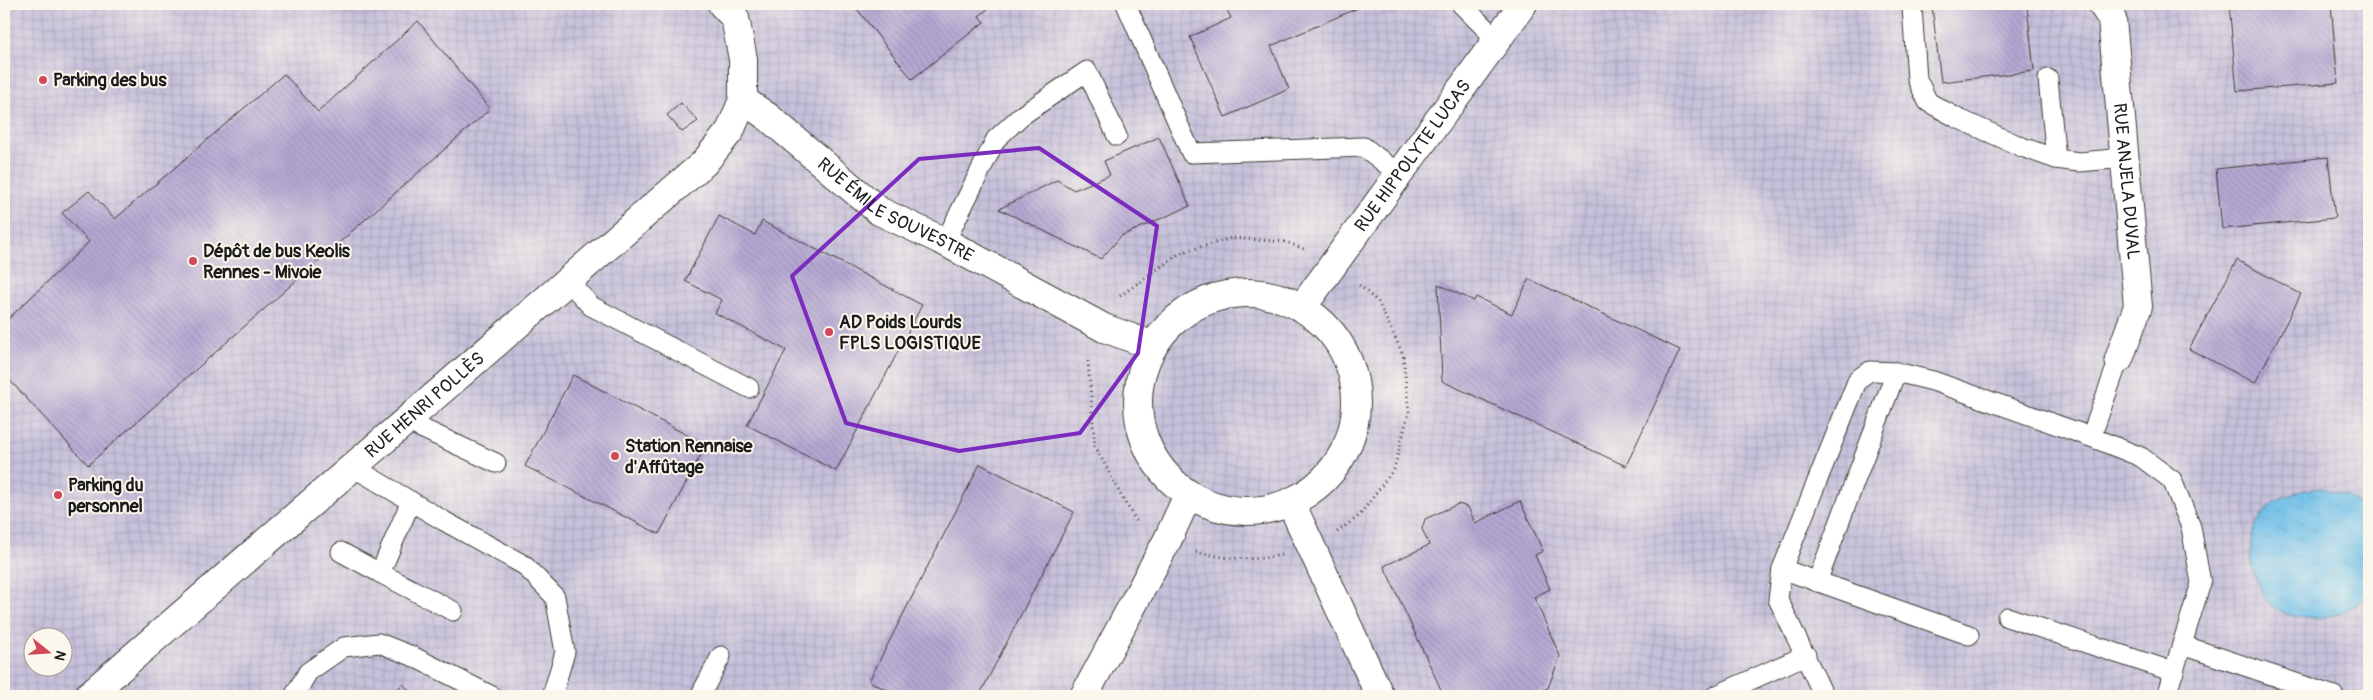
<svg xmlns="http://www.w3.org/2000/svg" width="2373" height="700" viewBox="0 0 2373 700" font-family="Pangolin,sans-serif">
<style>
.industrial{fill:url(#industrial-grid);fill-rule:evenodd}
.water{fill:url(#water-ripples);stroke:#446c82}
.building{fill:url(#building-back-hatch)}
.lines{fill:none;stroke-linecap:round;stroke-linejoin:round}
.service-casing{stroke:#3c3a35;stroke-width:21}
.minor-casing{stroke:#3c3a35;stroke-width:30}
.path{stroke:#3c3a35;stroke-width:3;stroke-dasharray:1 4;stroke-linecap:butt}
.service{stroke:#fff;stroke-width:19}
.minor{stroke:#fff;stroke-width:28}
.marked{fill:none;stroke:#7b2cbf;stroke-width:4;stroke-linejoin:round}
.poi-dot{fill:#d1495b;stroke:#fbf7ec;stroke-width:2}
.labels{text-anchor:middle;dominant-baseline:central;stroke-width:4;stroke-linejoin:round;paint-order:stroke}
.poi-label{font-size:18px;font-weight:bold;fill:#1c1c1c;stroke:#fbf7ec;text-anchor:start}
.street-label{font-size:18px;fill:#1c1c1c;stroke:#fbf7ec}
</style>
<defs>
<pattern id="industrial-grid" width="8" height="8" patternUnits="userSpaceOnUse" patternTransform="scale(1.25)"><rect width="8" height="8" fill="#c6c0da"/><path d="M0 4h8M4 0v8" fill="none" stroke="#aaa4ba"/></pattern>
<pattern id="water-ripples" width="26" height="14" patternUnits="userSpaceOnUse" patternTransform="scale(1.25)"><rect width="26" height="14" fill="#6cbde7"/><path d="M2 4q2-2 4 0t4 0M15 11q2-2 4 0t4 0" fill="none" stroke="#5da2c6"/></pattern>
<pattern id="building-back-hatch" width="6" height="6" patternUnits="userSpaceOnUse" patternTransform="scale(1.25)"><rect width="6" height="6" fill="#b4a7d2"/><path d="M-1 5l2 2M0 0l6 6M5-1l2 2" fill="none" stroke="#9a8fb4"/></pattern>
</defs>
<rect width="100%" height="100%" fill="#fbf7ec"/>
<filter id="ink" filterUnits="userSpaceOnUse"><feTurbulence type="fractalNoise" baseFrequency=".02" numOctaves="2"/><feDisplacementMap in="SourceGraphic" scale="10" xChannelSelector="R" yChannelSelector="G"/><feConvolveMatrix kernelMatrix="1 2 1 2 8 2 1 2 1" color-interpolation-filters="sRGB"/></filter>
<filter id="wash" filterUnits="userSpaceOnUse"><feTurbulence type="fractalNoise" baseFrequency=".0096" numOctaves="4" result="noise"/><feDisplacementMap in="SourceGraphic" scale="20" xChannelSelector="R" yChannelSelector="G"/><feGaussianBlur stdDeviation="1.12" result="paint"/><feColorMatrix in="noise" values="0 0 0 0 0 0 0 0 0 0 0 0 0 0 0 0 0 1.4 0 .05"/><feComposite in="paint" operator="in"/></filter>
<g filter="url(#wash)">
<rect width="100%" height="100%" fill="#eee2c3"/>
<path class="industrial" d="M4,4H2369V696H4ZM32,638H62V668H32Z"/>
<path class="water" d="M2322,488C2338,493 2361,499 2369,517C2372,525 2369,546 2369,555C2369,565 2372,580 2369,589C2367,596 2359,602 2354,606C2324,625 2275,624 2259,587C2235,533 2264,491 2322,488Z"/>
<g id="blocks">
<g class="building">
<path d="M853,4H994L979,16L984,22L912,79Z"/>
<path d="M1224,4H1367L1271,46L1289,89L1225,117L1190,37L1231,18Z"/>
<path d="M1957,4H2024L2027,6L2034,71L1941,82L1932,6Z"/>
<path d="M2229,4H2331L2338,83L2237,91Z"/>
<path d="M418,21L490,109L88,465L4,374V323L89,242L62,213L89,191L115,219L284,74L318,112Z"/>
<path d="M681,103L698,121L682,132L667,115Z"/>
<path d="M1159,137L1190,206L1121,236L1101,259L999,209L1057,180L1074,190L1110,175L1104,161Z"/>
<path d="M2328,157L2335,218L2222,229L2216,169Z"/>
<path d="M719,216L755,235L762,221L922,305L836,471L747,425L786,350L715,313L722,300L685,281Z"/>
<path d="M2237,260L2301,294L2255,383L2189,349Z"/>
<path d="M1529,279L1680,350L1626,466L1442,381L1438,284L1474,301L1476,297L1512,314Z"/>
<path d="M573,375L706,445L659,534L525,466Z"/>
<path d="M980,464L1074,512L979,696H898L869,681Z"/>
<path d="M1520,501L1543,551L1535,555L1550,589L1534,597L1560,656L1548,688L1531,696H1444L1384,566L1429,545L1422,529L1425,519L1458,504L1468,507L1475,523Z"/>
<path d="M403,684L414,696H389Z"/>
</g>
</g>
</g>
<g filter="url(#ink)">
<use href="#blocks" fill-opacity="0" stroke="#3c3a35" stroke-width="1"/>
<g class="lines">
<defs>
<g id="service">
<path d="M1126,4L1191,153L1364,147L1400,175"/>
<path d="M1461,4L1497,40"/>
<path d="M1912,7L1917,79L1928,102L1957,118L2022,147L2056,159"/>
<path d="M2048,79L2056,159L2079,162L2125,158"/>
<path d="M945,242L996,139L1021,116L1087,71L1117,136"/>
<path d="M568,281L591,306L749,388"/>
<path d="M406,421L496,463"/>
<path d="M2091,437L2141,457L2172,480L2191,527L2201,583L2166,696"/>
<path d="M353,467L444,521L524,565L555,597L565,652L552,696"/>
<path d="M411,501L380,573L453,611"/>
<path d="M341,552L380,573"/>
<path d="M1782,569L1969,635"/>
<path d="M1817,582L1896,372"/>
<path d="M2007,617L2174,672"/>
<path d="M2182,645L2334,696"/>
<path d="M294,696L308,672L344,647L379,643L412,656L492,696"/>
<path d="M700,696L721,656"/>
<path d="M1715,696L1806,655"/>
<path d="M1824,696L1778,599L1782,569L1858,379L1870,371L1896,372L1933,381L2091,437L2119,359"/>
</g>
<g id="minor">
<path id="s1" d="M722,4L735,18L743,59V100L768,117L879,211L945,242L1104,328L1151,345"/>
<path id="s2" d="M2102,4L2112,19L2138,306L2119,359"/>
<circle cx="1247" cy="402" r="109"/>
<path id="s3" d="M1303,306L1523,4"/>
<path d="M1291,503L1380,696"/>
<path id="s4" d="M88,696L704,163L730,131L743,100"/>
<path d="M1084,696L1168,539L1188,495"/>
</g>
</defs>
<use href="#service" class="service-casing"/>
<use href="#minor" class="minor-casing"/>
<g class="path">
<path d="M1120,296L1180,253L1232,238L1286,242L1306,250"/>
<path d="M1088,361L1095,446L1123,499L1137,522"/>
<path d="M1337,532L1359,516L1394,469L1409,412L1403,354L1378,302L1357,283"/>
<path d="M1196,552C1223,558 1253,562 1281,555"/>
</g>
<use href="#service" class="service"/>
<use href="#minor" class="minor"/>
</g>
</g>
<path class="marked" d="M1039,148L1157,226L1138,353L1080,433L959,451L846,423L792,276L919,159Z"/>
<g class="poi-dot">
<circle cx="43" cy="80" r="5"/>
<circle cx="193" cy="261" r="5"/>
<circle cx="829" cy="332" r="5"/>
<circle cx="615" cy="456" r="5"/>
<circle cx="58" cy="495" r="5"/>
</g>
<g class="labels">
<g class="poi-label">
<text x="53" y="80">Parking des bus</text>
<text x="203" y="251">Dépôt de bus Keolis<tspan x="203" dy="21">Rennes - Mivoie</tspan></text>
<text x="839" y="322">AD Poids Lourds<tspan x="839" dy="21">FPLS LOGISTIQUE</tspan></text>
<text x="625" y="446">Station Rennaise<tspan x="625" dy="21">d'Affûtage</tspan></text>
<text x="68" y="485">Parking du<tspan x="68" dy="21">personnel</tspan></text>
</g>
<g class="street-label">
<text stroke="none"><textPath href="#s3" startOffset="186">RUE HIPPOLYTE LUCAS</textPath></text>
<text stroke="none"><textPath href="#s2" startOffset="181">RUE ANJELA DUVAL</textPath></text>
<text stroke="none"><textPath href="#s1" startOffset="291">RUE ÉMILE SOUVESTRE</textPath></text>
<text stroke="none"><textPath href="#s4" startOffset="445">RUE HENRI POLLÈS</textPath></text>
</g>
</g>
<rect width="2373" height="700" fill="none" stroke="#fbf7ec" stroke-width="20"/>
<g transform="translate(48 652) rotate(107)"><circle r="24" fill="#fbf7ec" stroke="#a29f99"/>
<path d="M0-4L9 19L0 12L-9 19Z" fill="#d1495b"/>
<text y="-8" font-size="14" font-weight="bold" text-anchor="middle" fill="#1c1c1c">N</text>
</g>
</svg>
